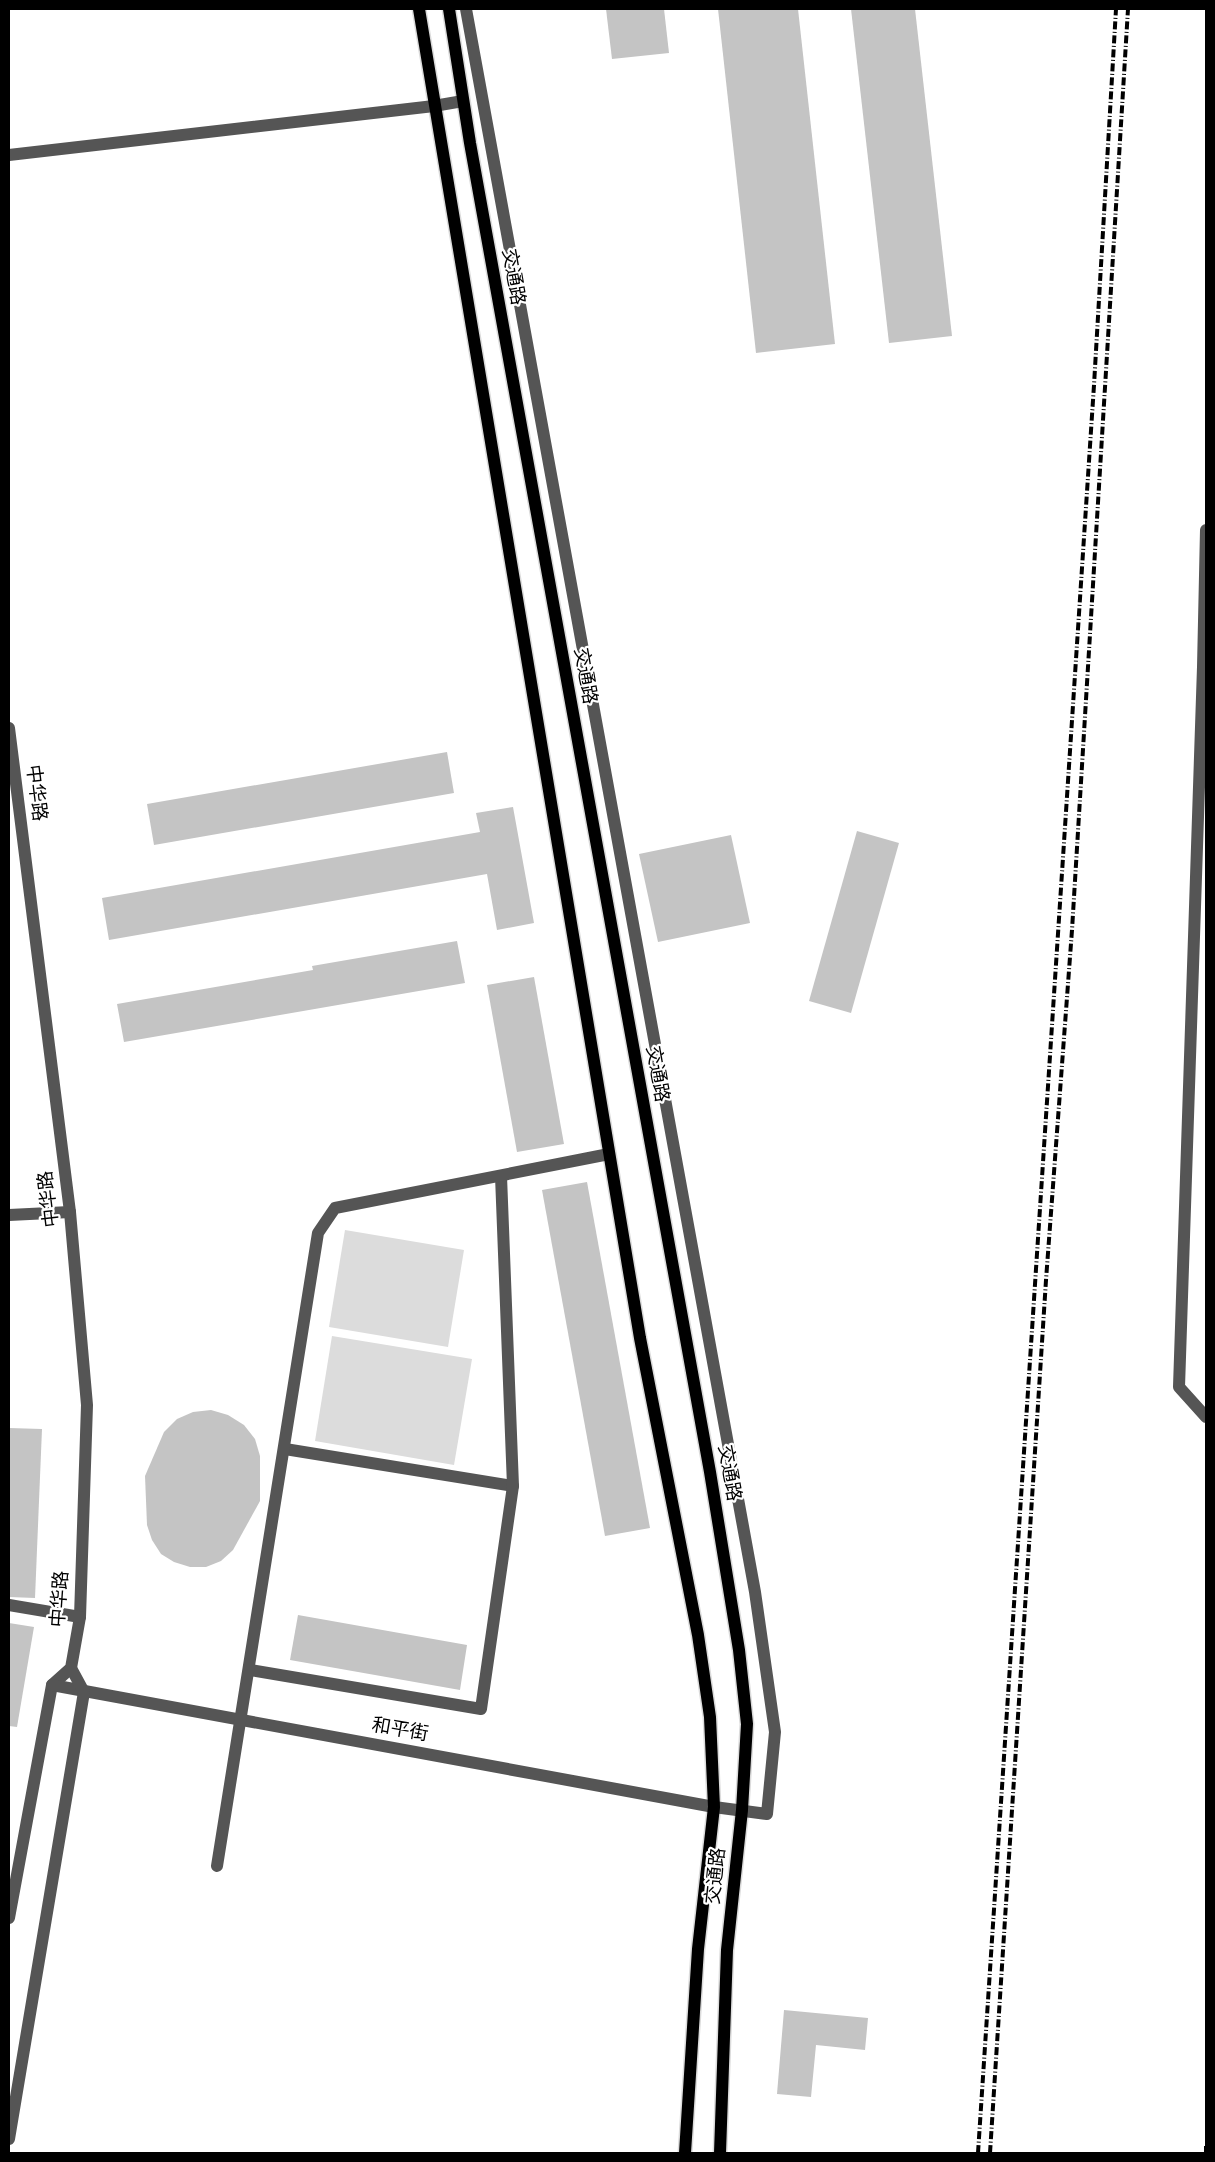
<svg xmlns="http://www.w3.org/2000/svg" width="1215" height="2162" viewBox="0 0 1215 2162" font-family="'Alegreya Sans','Noto Sans SC',sans-serif">
<style>
.green{fill:#dcdcdc}
.building{fill:#c4c4c4}
.lines{fill:none;stroke-linecap:round;stroke-linejoin:round}
.major-casing{stroke:#dbdbdb;stroke-width:15}
.minor{stroke:#555;stroke-width:12}
.major{stroke:#000;stroke-width:12}
.rail{stroke:#000;stroke-width:4;stroke-dasharray:8 2.5 1 2.5;stroke-linecap:butt}
.labels{text-anchor:middle;dominant-baseline:central;stroke-width:4.5;stroke-linejoin:round;paint-order:stroke}
.street-label{font-size:19px;fill:#000;stroke:#fff}
</style>
<rect width="100%" height="100%" fill="#fff"/>
<g class="green">
<path d="M345,1230L464,1250L448,1347L329,1327Z"/>
<path d="M332,1336L472,1359L454,1465L315,1441Z"/>
</g>
<g class="building">
<path d="M606,9H664L669,53L612,59Z"/>
<path d="M718,9H798L835,344L756,353Z"/>
<path d="M851,9H915L952,336L889,343Z"/>
<path d="M447,752L454,793L154,845L147,804Z"/>
<path d="M513,807L534,923L497,930L487,874L109,940L102,898L480,832L476,813Z"/>
<path d="M857,831L899,843L851,1013L809,1001Z"/>
<path d="M731,835L750,923L658,942L639,854Z"/>
<path d="M457,941L465,983L124,1042L117,1004L313,970L312,966Z"/>
<path d="M534,977L564,1144L517,1152L487,985Z"/>
<path d="M587,1182L650,1528L605,1536L542,1190Z"/>
<path d="M211,1410L228,1415L244,1425L255,1439L260,1456V1501L233,1550L221,1561L206,1567H190L174,1562L161,1554L152,1540L147,1525L145,1476L164,1432L177,1419L193,1412Z"/>
<path d="M9,1428L42,1429L35,1598L9,1597Z"/>
<path d="M298,1615L467,1645L460,1690L290,1660Z"/>
<path d="M9,1623L34,1627L17,1727L9,1726Z"/>
<path d="M784,2010L868,2018L865,2050L816,2045L811,2097L777,2094Z"/>
</g>
<g class="lines">
<defs>
<g id="major">
<path d="M419,9L640,1338L698,1635L710,1717L714,1807L698,1949L685,2153"/>
<path d="M449,9L470,143L710,1472L739,1650L747,1724L742,1810L727,1950L720,2153"/>
</g>
</defs>
<use href="#major" class="major-casing"/>
<g class="minor">
<path d="M9,155L434,106L463,101"/>
<path d="M1206,530L1203,667L1179,1387L1206,1417"/>
<path d="M9,728L70,1212L87,1405L80,1617L71,1668L52,1685L9,1918"/>
<path d="M9,1215L70,1212"/>
<path d="M285,1449L513,1486"/>
<path d="M9,1605L80,1617"/>
<path d="M250,1670L481,1709L513,1486L501,1176"/>
<path d="M52,1685L714,1807L767,1814L775,1732L755,1592L466,9"/>
<path d="M217,1866L318,1233L335,1208L609,1154"/>
<path d="M9,2139L84,1692L71,1668"/>
</g>
<use href="#major" class="major"/>
<g class="rail">
<path d="M978,2153L1094,385L1116,9"/>
<path d="M990,2153L1046,1280L1072,930L1128,9"/>
<path d="M1206,2153V2146"/>
</g>
</g>
<g class="labels">
<g class="street-label">
<text transform="translate(513 277) rotate(80)">交通路</text>
<text transform="translate(585 676) rotate(80)">交通路</text>
<text transform="translate(36 793) rotate(83)">中华路</text>
<text transform="translate(657 1074) rotate(80)">交通路</text>
<text transform="translate(49 1199) rotate(-97)">中华路</text>
<text transform="translate(729 1473) rotate(80)">交通路</text>
<text transform="translate(60 1599) rotate(-86)">中华路</text>
<text transform="translate(400 1730) rotate(10)">和平街</text>
<text transform="translate(716 1876) rotate(-84)">交通路</text>
</g>
</g>
<rect width="1215" height="2162" fill="none" stroke="#000000" stroke-width="20"/>
</svg>
